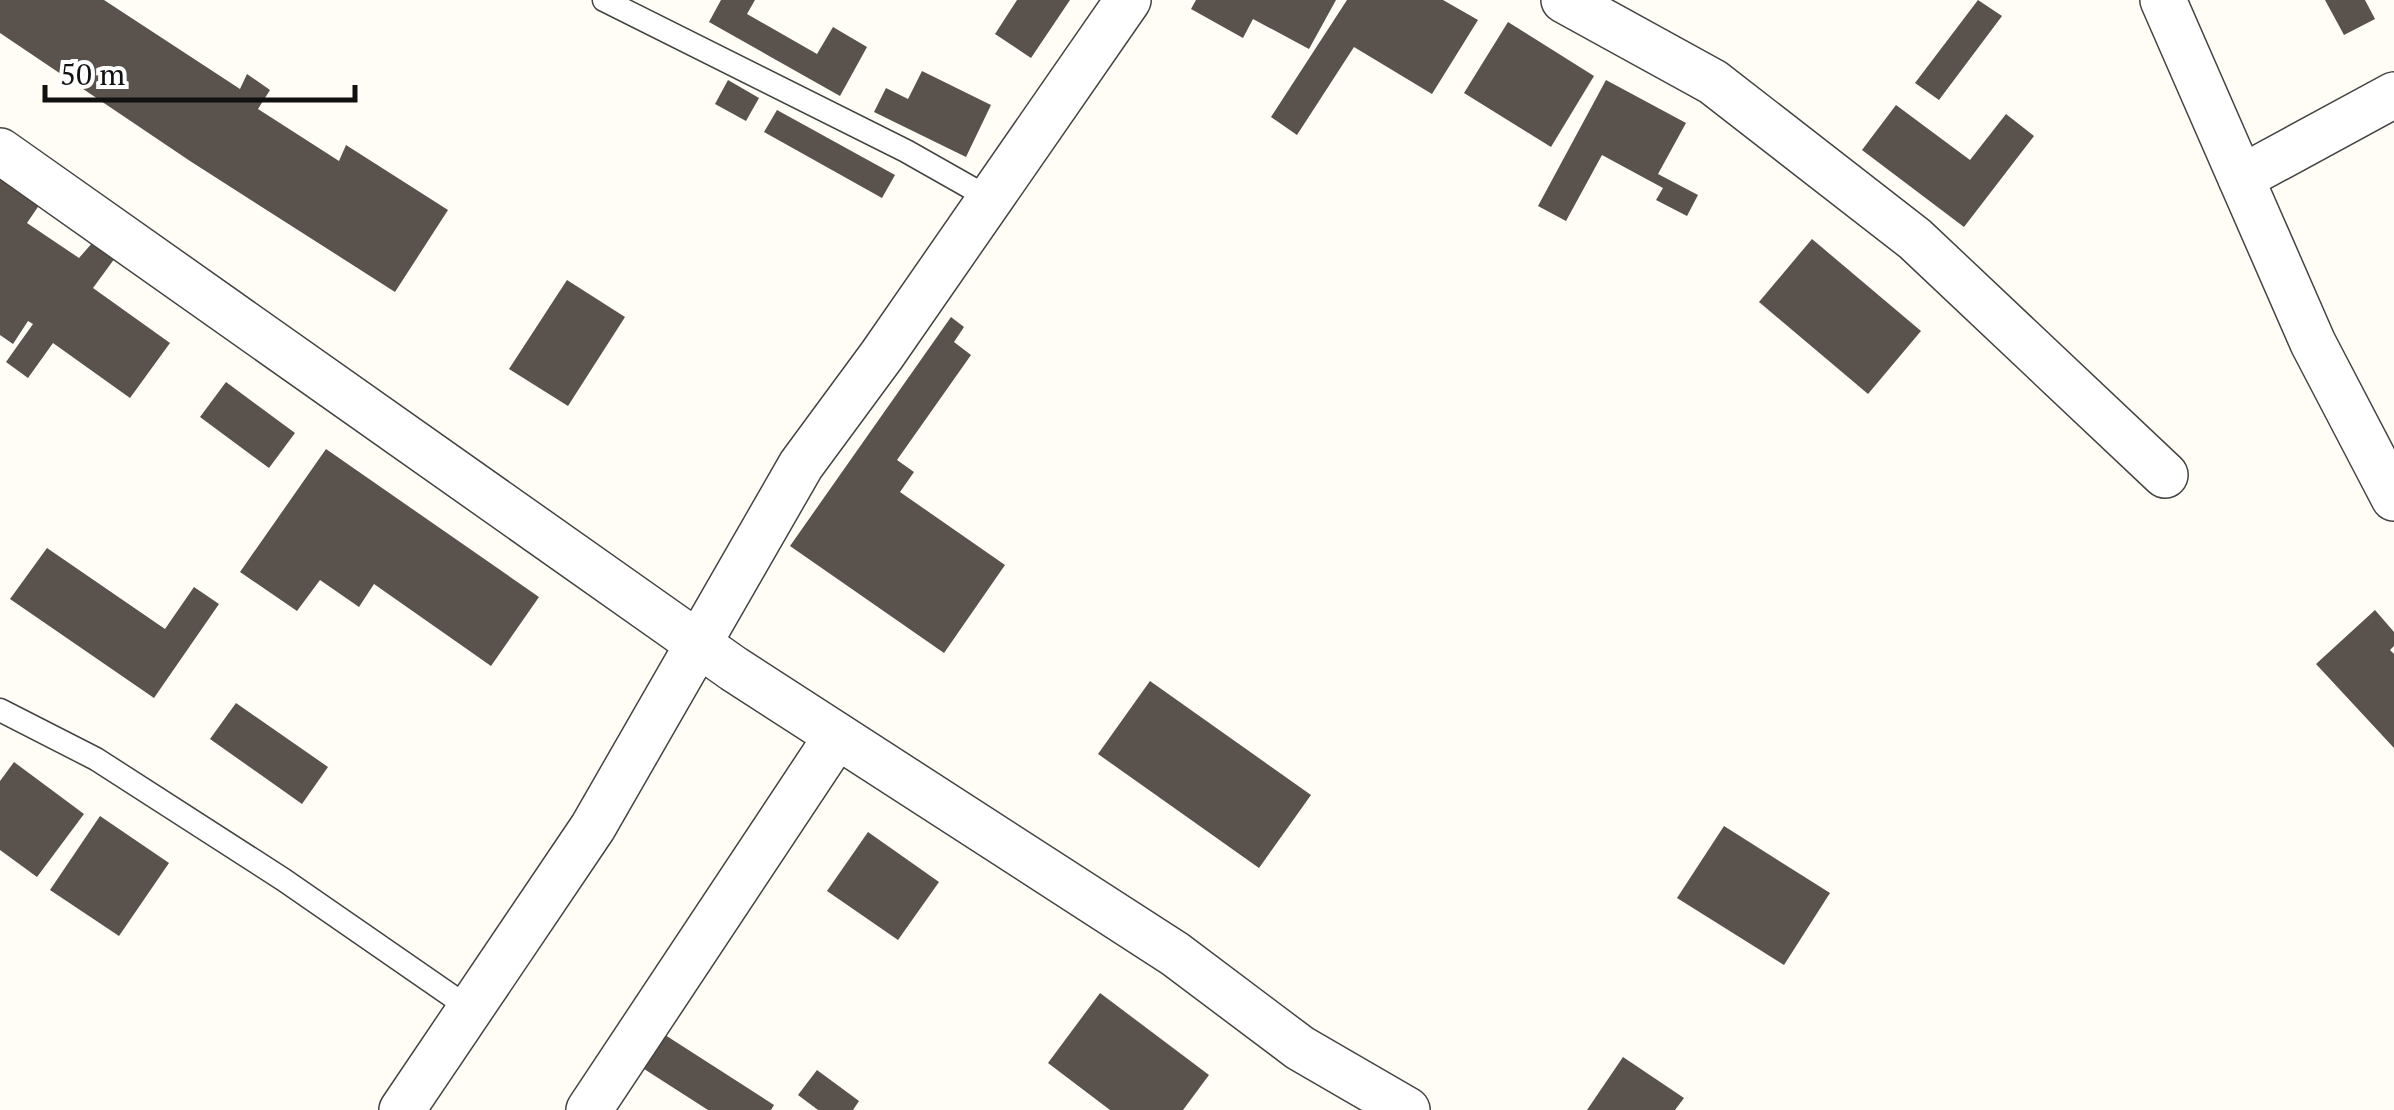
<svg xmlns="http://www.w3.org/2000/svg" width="2394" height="1110" viewBox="0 0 2394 1110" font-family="'PT Serif',serif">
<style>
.building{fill:#5a524d}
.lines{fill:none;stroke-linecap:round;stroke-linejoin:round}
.lane-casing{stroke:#444;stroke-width:25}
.street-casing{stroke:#444;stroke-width:48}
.lane{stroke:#fff;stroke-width:22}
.street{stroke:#fff;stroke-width:45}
</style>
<rect width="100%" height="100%" fill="#fffdf5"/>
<g class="building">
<path d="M0,0H104L240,89L247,74L270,90L258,109L339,161L346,145L448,210L395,292L190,161L0,33Z"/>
<path d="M721,0H755L747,14L817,54L833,27L867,47L840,96L709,22Z"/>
<path d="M1017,0H1070L1031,58L995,34Z"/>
<path d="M1196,0H1336L1309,49L1253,19L1243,38L1191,9Z"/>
<path d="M1347,0H1443L1478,20L1432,94L1354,47L1297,135L1271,117Z"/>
<path d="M1978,0L2002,16L1939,100L1915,83Z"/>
<path d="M2325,0H2365L2375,19L2344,35Z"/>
<path d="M1508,22L1594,76L1551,147L1464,93Z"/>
<path d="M922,71L991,105L966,157L874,112L886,88L908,99Z"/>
<path d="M728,80L759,98L746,121L715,104Z"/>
<path d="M1606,80L1686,123L1658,174L1698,195L1687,216L1656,200L1663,188L1602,155L1566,221L1538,206Z"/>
<path d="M1896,105L1970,160L2006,114L2034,136L1964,227L1862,150Z"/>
<path d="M777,110L895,175L882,198L764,132Z"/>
<path d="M0,164L46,195L27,223L79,258L93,242L115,258L93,288L170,343L130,398L53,343L28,378L6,362L33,324L28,321L13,344L0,335Z"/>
<path d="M1812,239L1921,331L1868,394L1759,302Z"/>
<path d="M567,280L625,317L568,406L509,369Z"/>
<path d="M951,317L964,327L954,342L971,355L897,460L914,472L900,492L1005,565L944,653L790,546Z"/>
<path d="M226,382L295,433L269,468L200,417Z"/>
<path d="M326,449L539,597L491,666L374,584L359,607L320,580L297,611L240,572Z"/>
<path d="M47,548L165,629L194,587L219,604L154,698L10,599Z"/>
<path d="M2375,610L2394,632V646L2390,650L2394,654V748L2316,664Z"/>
<path d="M1150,681L1311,795L1259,868L1098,754Z"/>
<path d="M236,703L328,767L302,804L210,739Z"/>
<path d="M14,762L84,814L37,877L0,850V781Z"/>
<path d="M100,816L169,863L119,936L50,890Z"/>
<path d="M1724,826L1830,893L1784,965L1677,898Z"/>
<path d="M868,832L939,882L898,940L827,891Z"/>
<path d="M1100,993L1209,1075L1183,1110H1110L1048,1063Z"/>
<path d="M662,1033L774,1105L771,1110H708L641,1067Z"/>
<path d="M1623,1057L1684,1098L1675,1110H1587Z"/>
<path d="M817,1070L859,1101L853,1110H818L798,1095Z"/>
</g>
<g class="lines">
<defs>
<g id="lane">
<path d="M604,0L906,151L989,198"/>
<path d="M0,710L96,759L284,880L469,1008"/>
</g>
<g id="street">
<path d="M1564,0L1713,82L1915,239L2165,475"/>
<path d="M2163,0L2313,343L2394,498"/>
<path d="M0,151L734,669L1175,954L1300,1048L1407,1110"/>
<path d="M2241,178L2394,95"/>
<path d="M402,1110L593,827L801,465L882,355L1128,0"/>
<path d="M589,1110L837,736"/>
</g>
</defs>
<use href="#lane" class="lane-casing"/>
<use href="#street" class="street-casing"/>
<use href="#lane" class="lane"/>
<use href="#street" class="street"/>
</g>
<path d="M45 85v15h310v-15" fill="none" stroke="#111111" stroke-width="5"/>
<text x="60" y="85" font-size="30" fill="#111111" stroke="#ffffff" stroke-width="8" paint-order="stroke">50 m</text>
</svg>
